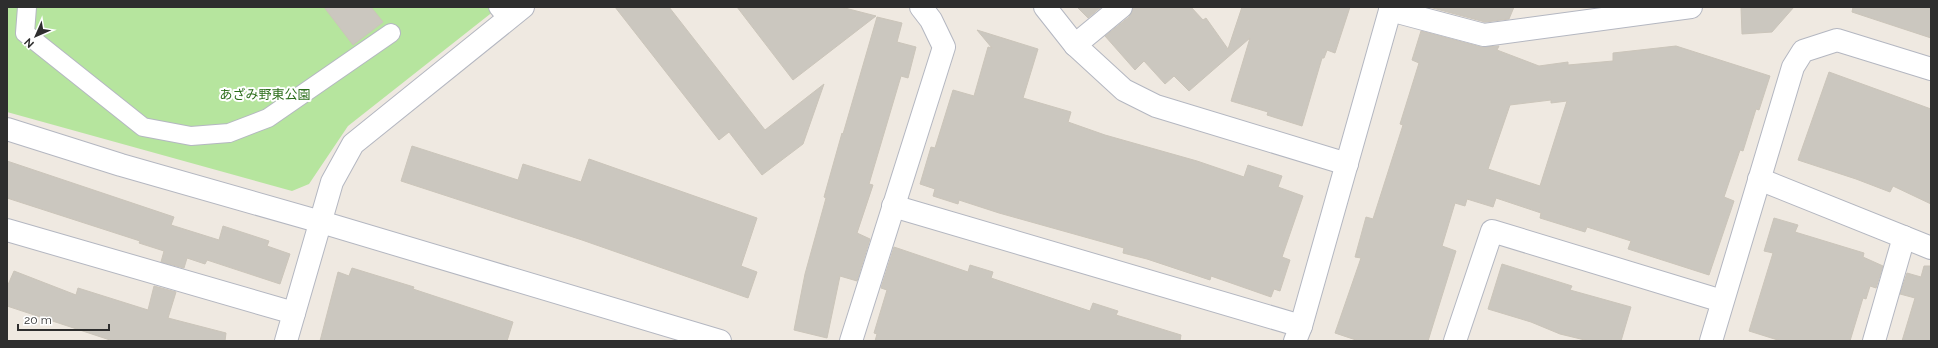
<svg xmlns="http://www.w3.org/2000/svg" width="1938" height="348" viewBox="0 0 1938 348" font-family="Raleway,'Noto Sans JP',sans-serif">
<style>
.green{fill:#b6e59e}
.building{fill:#cbc7bf;stroke:#cbc5ba;fill-rule:evenodd}
.lines{fill:none;stroke-linecap:round;stroke-linejoin:round}
.lane-casing{stroke:#b4b7c1;stroke-width:20}
.street-casing{stroke:#b4b7c1;stroke-width:24}
.secondary-casing{stroke:#b4b7c1;stroke-width:24}
.lane{stroke:#fff;stroke-width:18}
.street{stroke:#fff;stroke-width:22}
.secondary{stroke:#fff;stroke-width:22}
.labels{text-anchor:middle;dominant-baseline:central;stroke-width:4;stroke-linejoin:round;paint-order:stroke}
.park-label{font-size:13px;fill:#2c6e1b;stroke:#fff}
</style>
<rect width="100%" height="100%" fill="#efe9e1"/>
<path class="green" d="M7,7H499L348,126L309,184L292,191L7,112Z"/>
<g class="building">
<path d="M324,7H371L383,22L353,45Z"/>
<path d="M615,7H669L765,130L824,84L803,144L762,175L729,132L719,140Z"/>
<path d="M737,7H841L876,16L793,80Z"/>
<path d="M1077,7H1101L1088,18Z"/>
<path d="M1133,7H1191L1203,20L1206,18L1228,49L1242,7H1350L1335,53L1327,50L1324,58H1322L1302,126L1267,115L1268,112L1231,101L1250,38L1189,91L1174,76L1165,84L1144,61L1135,70L1105,36L1129,17Z"/>
<path d="M1429,7H1514L1509,19L1485,22Z"/>
<path d="M1741,7H1794L1772,32L1742,34Z"/>
<path d="M1853,7H1931V38L1852,12Z"/>
<path d="M877,17L902,23L897,42L916,47L908,78L901,76L869,184L873,185L857,233L870,239L857,281L840,276L827,338L794,330L805,274L826,198L824,197L842,133L843,134Z"/>
<path d="M977,30L1038,49L1023,98L1071,112L1068,122L1105,135L1197,161L1244,177L1248,165L1282,176L1278,187L1303,196L1282,257L1290,260L1280,291L1274,289L1271,297L1211,276L1210,280L1147,259L1123,253L1124,248L999,213L959,200L958,204L933,196L935,189L920,184L931,147L935,148L953,90L974,96L988,47L992,48Z"/>
<path d="M1421,31L1481,47L1499,46L1497,50L1539,66L1568,62V65L1613,61V53L1676,46L1770,76L1759,110L1756,109L1743,151L1740,150L1724,197L1734,201L1709,275L1628,249L1631,241L1587,227L1585,232L1540,218L1541,213L1496,198L1493,207L1467,199L1465,206L1455,203L1442,246L1456,251L1428,341H1359L1335,333L1361,258L1355,257L1366,217L1373,219L1403,125L1400,124L1419,63L1412,60ZM1551,100V103L1567,101L1540,186L1488,169L1510,105Z"/>
<path d="M1829,72L1931,109V204L1893,186L1890,192L1856,179L1798,160Z"/>
<path d="M412,146L518,180L523,164L581,182L589,159L757,218L741,266L757,272L748,298L582,240L401,181Z"/>
<path d="M7,161L174,217L171,225L219,240L223,226L269,241L267,246L290,254L280,284L207,260L205,264L187,258L184,268L161,262L164,251L139,243L140,241L7,198Z"/>
<path d="M1774,218L1798,225L1795,232L1864,253L1863,257L1883,266L1876,288L1870,286L1866,299L1863,298L1850,341H1781L1749,331L1773,253L1764,251Z"/>
<path d="M894,247L968,272L970,265L993,272L991,278L1090,311L1093,303L1118,311L1116,315L1181,335L1180,341H875L877,334L874,333L887,290L881,288Z"/>
<path d="M1502,264L1572,286L1570,290L1631,307L1621,341H1589L1560,334L1531,322L1488,309Z"/>
<path d="M1924,266H1931V341H1902L1915,298L1900,294L1907,273L1921,277Z"/>
<path d="M352,268L414,287L413,289L513,322L507,341H320L338,272L349,276Z"/>
<path d="M14,271L76,295L78,288L148,310L154,286L176,292L168,318L226,333L225,341H113L7,306V287Z"/>
</g>
<g class="lines">
<defs>
<g id="lane">
<path d="M27,7L25,33L143,127L191,136L229,133L268,118L391,33"/>
<path d="M498,7L508,19"/>
</g>
<g id="street">
<path d="M1045,7L1075,45L1124,90L1156,106L1347,164"/>
<path d="M1390,10L1484,35L1691,7"/>
<path d="M1075,45L1121,7"/>
<path d="M7,129L121,165L321,222L720,341"/>
<path d="M1759,179L1931,248"/>
<path d="M893,206L1301,326"/>
<path d="M7,230L294,313"/>
<path d="M286,341L332,182L353,144L523,7"/>
<path d="M851,341L944,47L931,20L921,7"/>
<path d="M1455,341L1492,231L1722,301"/>
<path d="M1711,341L1793,67L1803,51L1837,40L1931,69"/>
<path d="M1874,341L1904,237"/>
</g>
<path id="secondary" d="M1295,341L1301,326L1391,7"/>
</defs>
<use href="#lane" class="lane-casing"/>
<use href="#street" class="street-casing"/>
<use href="#secondary" class="secondary-casing"/>
<use href="#lane" class="lane"/>
<use href="#street" class="street"/>
<use href="#secondary" class="secondary"/>
</g>
<g class="labels">
<g class="park-label">
<text x="265" y="94">あざみ野東公園</text>
</g>
</g>
<rect width="1938" height="348" fill="none" stroke="#2e2e2e" stroke-width="16"/>
<g transform="translate(36 36) rotate(225)" stroke="#ffffff" stroke-width="3" paint-order="stroke">
<path d="M0-3L7 15L0 10L-7 15Z" fill="#2e2e2e"/>
<text y="-6" font-size="11" font-weight="bold" text-anchor="middle" fill="#2e2e2e">N</text>
</g>
<path d="M18 324v6h91v-6" fill="none" stroke="#2e2e2e" stroke-width="2"/>
<text x="24" y="324" font-size="12" fill="#2e2e2e" stroke="#ffffff" stroke-width="3" paint-order="stroke">20 m</text>
</svg>
